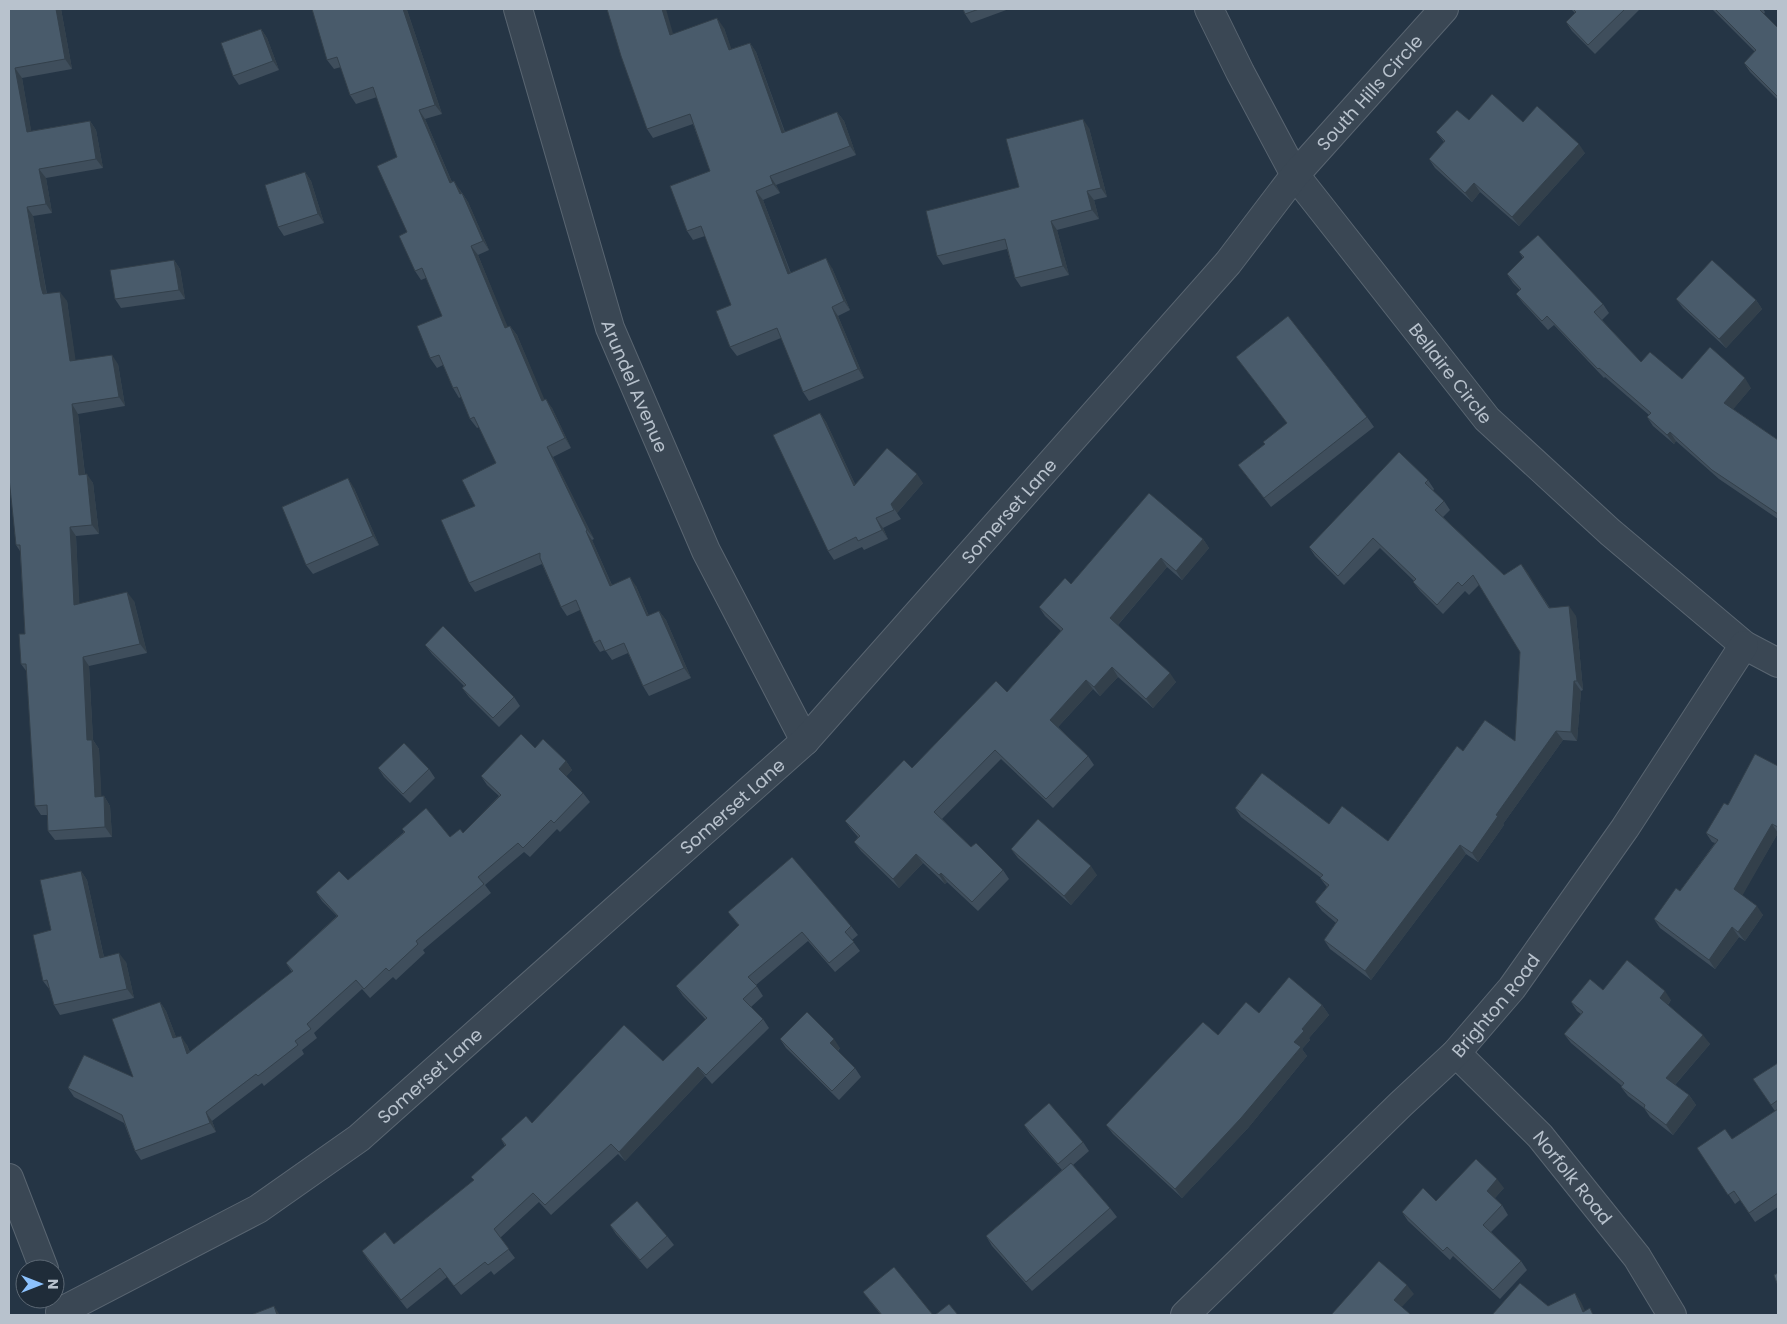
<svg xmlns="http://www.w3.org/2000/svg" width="1787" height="1324" viewBox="0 0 1787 1324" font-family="Poppins,sans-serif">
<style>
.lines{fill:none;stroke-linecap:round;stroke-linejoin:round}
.minor-casing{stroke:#596571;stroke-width:30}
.minor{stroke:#3a4754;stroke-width:28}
.wall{fill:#3f4e5c}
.shaded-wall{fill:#33404b}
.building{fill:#495b6b;stroke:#33404b}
.labels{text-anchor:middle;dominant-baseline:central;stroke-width:4;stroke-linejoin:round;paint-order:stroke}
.street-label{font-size:18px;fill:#b8c2cd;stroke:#1f2c39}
</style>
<rect width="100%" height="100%" fill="#253545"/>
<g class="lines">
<defs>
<g id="minor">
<path id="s1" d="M518,9L610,328L706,551L805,741"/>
<path id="s2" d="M1209,9L1240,72L1295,175L1487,419L1610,532L1744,645L1778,663"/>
<path id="s3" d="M1456,1053L1540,1136L1637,1257L1672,1315"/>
<path d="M9,1178L44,1269"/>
<path id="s4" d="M60,1312L258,1209L359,1138L805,741L1228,263L1295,175L1444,9"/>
<path id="s5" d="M1185,1315L1401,1104L1456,1053L1512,988L1625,828L1744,645"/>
</g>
</defs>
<use href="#minor" class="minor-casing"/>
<use href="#minor" class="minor"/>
</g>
<g class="wall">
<path d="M9,9H61L72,69L22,78L31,131L90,121L96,130L103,168L46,178L52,213L33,216L47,294L67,301L75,360L118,364L125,406L78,414L85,474L93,483L99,534L76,536L79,604L134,601L147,653L89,666L93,740L99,749L101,797L104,796L110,806L112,837L55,840L48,831L47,815H41L35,806L27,672L21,664L25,634L20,551L16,545Z"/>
<path d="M963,9H1009L971,23L965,14Z"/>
<path d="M1571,9H1640L1595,54L1572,31L1566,22L1575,13Z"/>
<path d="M1712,9H1763L1765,12L1764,14L1778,28V100L1750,72L1744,63L1755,52Z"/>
<path d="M407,10L442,114L425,119L452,182L460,190L468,202L489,250L478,255L507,327L510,326L517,335L544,400L552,408L571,448L553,457L594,539L592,540L612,585L636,586L649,616L659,611L666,620L691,678L649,696L643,686L628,653L612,660L605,650L600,652L594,643L580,610L567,616L561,607L542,564L475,592L469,583L475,506L496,463L479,427L477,428L470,419L461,397L459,398L453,388L443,365L437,368L430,358L442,316L426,278L421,280L415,271L407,232L397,157L377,97L356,104L350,95L341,67L334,69L327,60Z"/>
<path d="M724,28L731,49L750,43L756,52L785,132L837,112L844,121L856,155L776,185L780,193L763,200L791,273L832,268L850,310L838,316L864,378L809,401L803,392L781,338L737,356L730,347L731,305L705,236L693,240L687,231L710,171L693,124L653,138L647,129L673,34Z"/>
<path d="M261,29L267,38L279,70L239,85L233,76Z"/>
<path d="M1469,120L1523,122L1585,153L1519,226L1480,192L1472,202L1435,168L1429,159L1444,142L1436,132Z"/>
<path d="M1089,128L1107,197L1094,200L1099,219L1057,230L1069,275L1021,287L1015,278L1007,249L943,265L937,256Z"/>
<path d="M305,172L311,181L324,223L284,236L278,227Z"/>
<path d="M1519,252L1603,304L1609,313L1602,320L1641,362L1682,379L1751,388L1733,409L1778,440V519L1719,479L1676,441L1674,444L1653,426L1647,417L1649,415L1605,377L1604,378L1554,325L1548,330L1523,303L1516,294L1520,290L1513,283L1507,274L1523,258Z"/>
<path d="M174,260L180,269L185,299L121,308L115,299Z"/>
<path d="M1676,299L1756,300L1762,309L1726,348L1683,308Z"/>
<path d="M1236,357L1367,417L1374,427L1271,507L1238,465L1265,444L1287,423Z"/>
<path d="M820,413L826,422L855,484L923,483L897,513L901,519L883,528L888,539L864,550L862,547L834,560L828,551Z"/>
<path d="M1428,480L1434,489L1433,491L1444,501L1450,510L1443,517L1504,575L1521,564L1550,608L1576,616L1583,690L1581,691L1577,741L1563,740L1503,824L1504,825L1478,862L1466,854L1371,980L1330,949L1324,940L1336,923L1322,911L1315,902L1327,887L1320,878H1321L1241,817L1235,808L1329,824L1388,841L1463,751L1515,741L1520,652L1479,585L1469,595L1465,591L1443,614L1420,591L1413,582L1414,581L1380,548L1344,585L1315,556L1309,547Z"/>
<path d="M354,488L379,545L313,574L306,565Z"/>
<path d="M1203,539L1209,548L1182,580L1167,567L1118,625L1176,682L1153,708L1118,677L1100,696L1093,689L1058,727L1088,756L1094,765L1053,808L1001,759L942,819L971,847L1003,870L1009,879L978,911L947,882L945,884L923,863L899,888L861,851L854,842L858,837L852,830L845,821L1007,692L1061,631L1045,616L1039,607L1071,584Z"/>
<path d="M425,645L514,697L520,706L499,727L469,697L462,688L464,686L432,654Z"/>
<path d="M535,748L566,761L572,770L566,776L583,793L590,802L560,832L557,829L530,857L524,852L485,885L491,893L423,950L425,953L396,980L393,977L370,998L362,989L314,1033L317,1038L302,1050L304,1054L264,1086L262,1083L212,1121L216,1132L141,1160L135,1151L124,1123L74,1097L68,1088L133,1077L160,1002L166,1011L176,1037L187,1045L190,1052L292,972L286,963L337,916L322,901L316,892L348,880L404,832L402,829L450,837L463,833L499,796L487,785L481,776Z"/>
<path d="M1778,766V833L1742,895L1763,915L1745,941L1739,937L1715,969L1660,928L1654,919L1680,891L1715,843L1712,842L1706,833L1728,805Z"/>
<path d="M378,768L429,769L435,778L410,803L384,777Z"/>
<path d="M1011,849L1097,875L1071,905L1018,858Z"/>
<path d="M81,871L87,880L104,957L126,962L134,998L60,1015L54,1005L50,990L43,981L51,930Z"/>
<path d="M728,912L851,926L858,935L852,940L860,951L835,972L808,941L756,985L763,996L751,1007L763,1019L769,1028L712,1084L705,1076L625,1161L618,1154L551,1215L539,1202L500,1238L515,1258L494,1275L491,1271L461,1295L447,1277L407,1309L368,1260L362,1251L394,1244L474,1180L471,1177L505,1146L501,1139L532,1123L663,1061L706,1020L683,996L676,986L739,926Z"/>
<path d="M1603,990L1671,1000L1668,1005L1710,1044L1675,1085L1689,1095L1696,1105L1673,1135L1650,1117L1644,1108L1628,1096L1621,1087L1622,1086L1571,1043L1564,1034L1581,1014L1577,1011L1571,1002Z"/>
<path d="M1322,1005L1329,1015L1309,1038L1310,1040L1302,1049L1307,1056L1248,1128L1182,1198L1113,1134L1106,1125L1218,1035L1259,1013Z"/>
<path d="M780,1039L840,1048L838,1051L855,1068L861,1077L839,1100L786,1048Z"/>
<path d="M1778,1063V1207L1755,1222L1740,1200L1735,1204L1697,1148L1732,1139L1775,1111L1753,1079Z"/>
<path d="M1024,1125L1083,1142L1089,1151L1073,1165L1110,1208L1117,1217L1032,1291L992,1246L986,1236L1062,1170L1030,1134Z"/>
<path d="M1504,1188L1494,1199L1502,1205L1508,1215L1491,1232L1521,1261L1527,1270L1500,1299L1453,1256L1450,1260L1408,1221L1402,1212L1436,1201Z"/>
<path d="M610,1225L667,1236L674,1245L647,1269L616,1234Z"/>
<path d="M863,1292L933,1315H881Z"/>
</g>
<g class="shaded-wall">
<path d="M56,9H61L72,69L65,59Z"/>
<path d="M403,9H406L407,10L442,114L435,105Z"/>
<path d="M662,9H666L676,44L670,35Z"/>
<path d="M717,18L724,28L735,59L729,50Z"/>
<path d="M261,29L267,38L279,70L273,61Z"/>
<path d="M750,43L756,52L788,142L782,133Z"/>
<path d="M15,68L22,78L33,141L27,132Z"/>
<path d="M419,110L425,119L456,192L450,183Z"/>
<path d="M837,112L844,121L856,155L850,146Z"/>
<path d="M1083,119L1089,128L1107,197L1101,188Z"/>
<path d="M90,121L96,130L103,168L96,159Z"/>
<path d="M1579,144L1585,153L1519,226L1512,217Z"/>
<path d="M39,169L46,178L52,213L46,204Z"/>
<path d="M305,172L311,181L324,223L318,214Z"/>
<path d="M770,176L776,185L780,193L773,184Z"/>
<path d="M454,181L460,190L466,203L460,194Z"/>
<path d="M1474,183L1480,192L1472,202L1465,193Z"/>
<path d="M756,191L763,200L794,283L788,274Z"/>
<path d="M1087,191L1094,200L1099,219L1092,210Z"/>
<path d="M462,193L468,202L489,250L483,241Z"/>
<path d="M27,207L33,216L47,296L43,294L41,287Z"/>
<path d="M1051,221L1057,230L1069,275L1063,266Z"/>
<path d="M471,246L478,255L512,337L505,328Z"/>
<path d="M826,258L832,268L850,310L844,301Z"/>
<path d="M174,260L180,269L185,299L179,290Z"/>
<path d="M60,292L67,301L77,370L70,361Z"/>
<path d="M1756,300L1762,309L1726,348L1719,339Z"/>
<path d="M832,307L838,316L864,378L858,369Z"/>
<path d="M510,326L517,335L549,410L542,401Z"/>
<path d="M112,355L118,364L125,406L119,397Z"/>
<path d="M1745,378L1751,388L1730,413L1724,403Z"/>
<path d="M546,399L552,408L571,448L565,438Z"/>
<path d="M72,404L78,414L86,484L79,475Z"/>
<path d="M820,413L826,422L860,495L854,486Z"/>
<path d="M1670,432L1676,441L1674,444L1667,435Z"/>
<path d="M547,447L553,457L594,539L587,530Z"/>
<path d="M87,474L93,483L99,534L92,525Z"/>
<path d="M917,474L923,483L897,513L901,519L891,504Z"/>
<path d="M348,478L354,488L379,545L373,536Z"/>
<path d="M876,518L883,528L888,539L882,530Z"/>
<path d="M70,527L76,536L80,614L74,605Z"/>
<path d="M586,531L592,540L616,595L610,586Z"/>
<path d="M1203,539L1209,548L1182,580L1176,571Z"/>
<path d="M1161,558L1167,567L1116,627L1110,618Z"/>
<path d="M1521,564L1528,573L1555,618L1549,608Z"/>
<path d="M630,577L636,586L653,626L647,616Z"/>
<path d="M127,592L134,601L147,653L140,644Z"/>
<path d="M1569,606L1576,616L1583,690L1577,681Z"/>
<path d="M659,611L666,620L691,678L684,668Z"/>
<path d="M83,657L89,666L93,740L99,749L102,806L95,797L87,740Z"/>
<path d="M1112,667L1118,677L1100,696L1094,687Z"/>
<path d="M1170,673L1176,682L1153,708L1146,699Z"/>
<path d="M1086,680L1093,689L1056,729L1050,720Z"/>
<path d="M1574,681L1581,691L1577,741L1571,732Z"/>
<path d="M1556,731L1563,740L1503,824L1504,825L1478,862L1472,853L1496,815Z"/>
<path d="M566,761L572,770L565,778L559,769Z"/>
<path d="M104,796L110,806L112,837L105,827Z"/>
<path d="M1772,824L1778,833L1741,898L1734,889Z"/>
<path d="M1460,845L1466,854L1371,980L1365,971Z"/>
<path d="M916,854L923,863L899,888L893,879Z"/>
<path d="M1091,866L1097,875L1071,905L1064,896Z"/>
<path d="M81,871L87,880L106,967L100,958Z"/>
<path d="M941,873L947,882L945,884L939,875Z"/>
<path d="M1757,906L1763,915L1745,941L1738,932Z"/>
<path d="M1732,927L1739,937L1715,969L1709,960Z"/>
<path d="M119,953L126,962L134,998L127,989Z"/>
<path d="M1665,991L1671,1000L1666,1007L1660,998Z"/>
<path d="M160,1002L166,1011L180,1047L173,1038Z"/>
<path d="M1322,1005L1329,1015L1309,1038L1310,1040L1302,1049L1307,1056L1248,1128L1182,1198L1175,1189L1302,1029Z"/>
<path d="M1703,1035L1710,1044L1673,1087L1666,1078Z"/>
<path d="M181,1036L187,1045L194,1063L187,1054Z"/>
<path d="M834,1039L840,1048L836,1052L830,1043Z"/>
<path d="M698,1067L705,1076L625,1161L619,1152Z"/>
<path d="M1689,1095L1696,1105L1673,1135L1666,1125Z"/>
<path d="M206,1112L212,1121L216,1132L210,1123Z"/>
<path d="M1497,1179L1504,1188L1493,1200L1487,1191Z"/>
<path d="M1407,1285L1414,1294L1400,1309L1394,1300Z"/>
<path d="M1575,1293L1581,1302L1587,1315L1583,1312Z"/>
<path d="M274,1306L280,1315H277Z"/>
</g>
<g class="building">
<path d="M9,9H56L65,59L15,68L27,132L90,121L96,159L39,169L46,204L27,207L41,287L43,294L60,292L70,361L112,355L119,397L72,404L79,475L87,474L92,525L70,527L74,605L127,592L140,644L83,657L87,740H92L95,797L104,796L105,827L48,831L47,805L35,806L26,664H21L19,634H25L20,545H16L9,478Z"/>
<path d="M312,9H403L435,105L419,110L450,183L454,181L460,194L462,193L483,241L471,246L505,328L510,326L542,401L546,399L565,438L547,447L587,530L586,531L610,586L630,577L647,616L659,611L684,668L643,686L624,643L605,651L600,640L594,643L576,600L561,607L540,558V553L469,583L441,520L475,506L462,480L496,463L474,417L470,419L457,387L453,388L439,355L430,358L417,326L442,316L422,268L415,271L399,236L407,232L377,166L397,157L373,87L350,95L337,57L327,60Z"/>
<path d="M607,9H662L670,35L717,18L729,50L750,43L782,133L837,112L850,146L770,176L773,184L756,191L788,274L826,258L844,301L832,307L858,369L803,392L777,328L730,347L716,311L731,305L701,226L687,231L670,186L710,171L690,114L647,129L621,56Z"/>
<path d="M963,9H979L965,14Z"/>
<path d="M1573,9H1625L1588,45L1566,22L1576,12Z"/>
<path d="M1715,9H1759L1778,28V97L1744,63L1756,50Z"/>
<path d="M261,29L273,61L233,76L221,43Z"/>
<path d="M1492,94L1523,122L1537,106L1579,144L1512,217L1474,183L1465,193L1429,159L1445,141L1436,132L1457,110L1469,120Z"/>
<path d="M1083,119L1101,188L1087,191L1092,210L1051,221L1063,266L1015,278L1005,239L937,256L926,211L1019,187L1006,139Z"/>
<path d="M305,172L318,214L278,227L265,185Z"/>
<path d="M1538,235L1603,304L1594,312L1641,362L1650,352L1682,379L1710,347L1745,378L1724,403L1778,440V514L1712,470L1670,432L1667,435L1647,417L1651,413L1599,368L1598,369L1547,316L1542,321L1516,294L1521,289L1507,274L1524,257L1519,252Z"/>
<path d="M174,260L179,290L115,299L110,270Z"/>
<path d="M1712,260L1756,300L1719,339L1676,299Z"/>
<path d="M1288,316L1367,417L1264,498L1238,465L1265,444L1263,442L1287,423L1236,357Z"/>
<path d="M820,413L854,486L887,448L917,474L891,504L894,510L876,518L882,530L858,541L856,537L828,551L773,435Z"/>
<path d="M1399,452L1428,480L1425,483L1444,501L1435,510L1504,575L1521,564L1549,608L1569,606L1577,681H1574L1571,732L1556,731L1496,815L1498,816L1472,853L1460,845L1365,971L1324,940L1338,920L1315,902L1329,885L1320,878L1323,875L1235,808L1262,773L1329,824L1342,806L1388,841L1457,746L1463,751L1485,720L1515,741L1520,652L1473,575L1462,586L1458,582L1437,605L1413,582L1416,579L1373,538L1338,576L1309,547Z"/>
<path d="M348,478L373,536L306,565L282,507Z"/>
<path d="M1149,493L1203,539L1176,571L1161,558L1110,618L1170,673L1146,699L1112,667L1094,687L1086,680L1050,720L1088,756L1046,799L995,750L934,812L971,847L976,843L1003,870L972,902L941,873L939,875L916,854L893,879L854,842L860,836L845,821L904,760L912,768L996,681L1007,692L1063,629L1039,607L1065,578L1071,584Z"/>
<path d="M443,626L514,697L493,718L462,688L466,685L425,645Z"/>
<path d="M521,734L535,748L543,739L566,761L559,769L583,793L554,823L551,820L523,848L518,843L478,877L484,884L416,941L418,944L389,971L386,968L364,989L356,980L307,1024L311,1029L295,1041L298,1045L258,1076L256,1074L206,1112L210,1123L135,1151L122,1115L68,1088L84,1055L133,1077L112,1019L160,1002L173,1038L181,1036L187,1054L293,971L286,963L338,916L316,892L339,871L348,880L405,832L402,829L426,808L450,837L460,829L463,833L501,795L481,776Z"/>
<path d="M404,743L429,769L403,794L378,768Z"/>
<path d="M1755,754L1778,766V827L1772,824L1734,889L1757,906L1738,932L1732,927L1709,960L1654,919L1676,888L1680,891L1718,840L1706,833L1724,803L1728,805Z"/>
<path d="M1038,819L1091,866L1064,896L1011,849Z"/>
<path d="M792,857L851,926L845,932L854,942L829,963L802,932L748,977L757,986L743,999L763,1019L706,1075L698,1067L619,1152L611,1144L545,1205L533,1193L494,1229L509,1249L488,1265L485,1262L454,1286L440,1268L401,1300L362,1251L385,1232L394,1244L474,1180L471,1177L506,1145L501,1139L526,1116L532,1123L624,1025L663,1061L707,1018L676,986L739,925L728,912Z"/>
<path d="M81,871L100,958L119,953L127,989L54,1005L47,980L43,981L33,935L51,930L40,880Z"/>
<path d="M1627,960L1665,991L1660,998L1703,1035L1666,1078L1689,1095L1666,1125L1644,1108L1645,1105L1621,1087L1624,1083L1564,1034L1583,1012L1571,1002L1590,979L1603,990Z"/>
<path d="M1289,977L1322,1005L1302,1029L1304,1031L1294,1042L1301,1047L1241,1118L1175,1189L1106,1125L1203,1022L1218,1035L1246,1002L1259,1013Z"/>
<path d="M807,1012L834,1039L830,1043L855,1068L832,1091L780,1039Z"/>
<path d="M1778,1063V1100L1771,1105L1753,1079Z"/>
<path d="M1049,1103L1083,1142L1058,1164L1024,1125Z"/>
<path d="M1778,1109V1193L1749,1213L1734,1191L1728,1195L1697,1148L1725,1129L1732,1139Z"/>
<path d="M1476,1159L1497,1179L1487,1191L1502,1205L1483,1225L1521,1261L1493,1290L1447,1247L1443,1251L1402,1212L1423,1188L1436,1201Z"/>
<path d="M1071,1163L1110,1208L1026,1282L986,1236Z"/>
<path d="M637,1201L667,1236L640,1260L610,1225Z"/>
<path d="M1379,1261L1407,1285L1394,1300L1410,1314L1409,1315H1331Z"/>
<path d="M894,1267L933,1315H882L863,1292Z"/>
<path d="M1778,1273V1286L1774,1275Z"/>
<path d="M1520,1283L1548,1306L1575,1293L1583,1312L1590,1308L1593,1315H1492Z"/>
<path d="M949,1304L958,1315H935Z"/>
<path d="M274,1306L277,1315H251Z"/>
</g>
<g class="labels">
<g class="street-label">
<text stroke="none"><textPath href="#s4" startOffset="1804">South Hills Circle</textPath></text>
<text stroke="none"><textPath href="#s2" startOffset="439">Bellaire Circle</textPath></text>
<text stroke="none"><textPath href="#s1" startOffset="395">Arundel Avenue</textPath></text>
<text stroke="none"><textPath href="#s4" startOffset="1251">Somerset Lane</textPath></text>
<text stroke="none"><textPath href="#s4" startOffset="846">Somerset Lane</textPath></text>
<text stroke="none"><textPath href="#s5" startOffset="439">Brighton Road</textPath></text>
<text stroke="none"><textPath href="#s4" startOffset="441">Somerset Lane</textPath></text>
<text stroke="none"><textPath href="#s3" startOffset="171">Norfolk Road</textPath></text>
</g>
</g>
<rect width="1787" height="1324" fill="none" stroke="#b8c2cd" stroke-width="20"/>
<g transform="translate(40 1284) rotate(90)"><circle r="24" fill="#1f2c39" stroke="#5c6874"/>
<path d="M0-4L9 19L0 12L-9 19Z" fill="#8cc2fe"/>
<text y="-8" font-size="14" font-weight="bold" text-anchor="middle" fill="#b8c2cd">N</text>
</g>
</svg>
